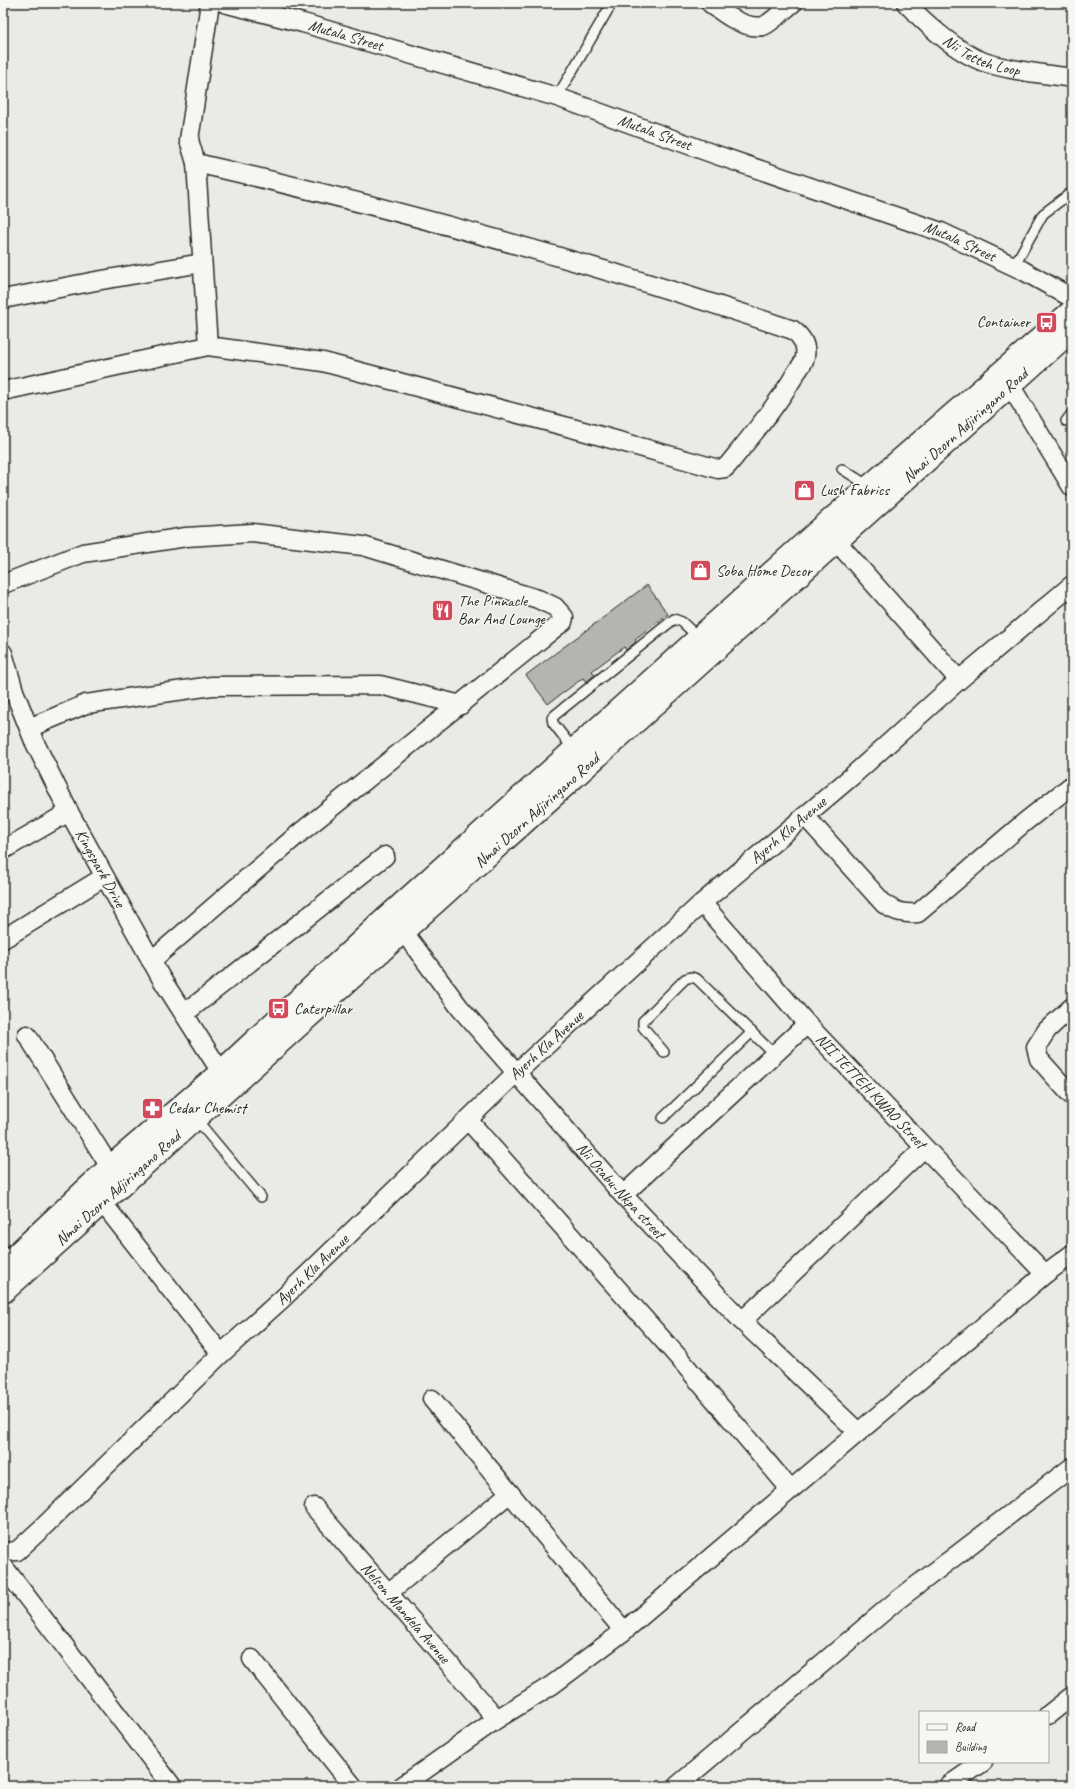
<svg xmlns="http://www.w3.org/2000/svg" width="1075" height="1789" viewBox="0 0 1075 1789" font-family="Caveat,sans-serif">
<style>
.building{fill:#b4b4b1;stroke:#2b2b2b}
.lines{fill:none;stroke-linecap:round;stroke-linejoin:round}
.service-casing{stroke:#2b2b2b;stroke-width:12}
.minor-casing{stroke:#2b2b2b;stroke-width:21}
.secondary-casing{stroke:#2b2b2b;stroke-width:25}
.service{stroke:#f6f6f2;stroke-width:9}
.minor{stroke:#f6f6f2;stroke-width:18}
.secondary{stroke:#f6f6f2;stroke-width:22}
.labels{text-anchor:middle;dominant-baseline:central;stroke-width:3;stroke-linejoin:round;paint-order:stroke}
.street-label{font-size:16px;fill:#2b2b2b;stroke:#f6f6f2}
.poi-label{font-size:16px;fill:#2b2b2b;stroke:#f6f6f2;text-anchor:start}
</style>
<rect width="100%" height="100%" fill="#eaeae6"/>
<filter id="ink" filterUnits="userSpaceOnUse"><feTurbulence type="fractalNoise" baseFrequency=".025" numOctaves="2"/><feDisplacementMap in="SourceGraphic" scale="8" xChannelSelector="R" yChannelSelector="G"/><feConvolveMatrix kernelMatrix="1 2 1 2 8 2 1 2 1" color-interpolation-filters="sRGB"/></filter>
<g filter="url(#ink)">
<path class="building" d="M647,585L668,614L635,640L636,642L626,650L624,647L592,671L595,675L586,682L583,678L548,704L526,675Z"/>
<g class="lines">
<defs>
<g id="service">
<path d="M557,97L612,3"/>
<path d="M1014,266L1043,214L1072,192"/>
<path d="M1066,421L1072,413"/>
<path d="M842,469L869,486"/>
<path d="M574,750L553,723L552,718L555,715L674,619L682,622L699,638"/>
<path d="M664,1052L643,1027V1021L685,979L691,977L697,979L775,1055"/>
<path d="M663,1118L752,1032"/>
<path d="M196,1119L261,1197"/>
</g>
<g id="minor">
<path id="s1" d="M224,3L303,23L557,97L711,153L941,232L1022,270L1072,298"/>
<path d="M710,3C723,13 745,30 763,26C770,24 786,8 793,3"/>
<path id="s2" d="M906,3C926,24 957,52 984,62C1010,71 1045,74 1072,78"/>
<path d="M3,299L96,281L202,263"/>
<path d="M208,346L196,163L189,140L210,3"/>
<path d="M1010,385L1072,487"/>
<path d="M3,391L208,346L323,362L583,431L718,469L725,468L728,465C752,435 777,406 796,373C799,368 805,362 805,357C807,345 802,337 793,330C597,264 397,209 196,163"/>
<path d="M837,542L959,680"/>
<path d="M3,584L83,553L186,537L252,533L363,546L538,599L555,607L564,617L563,622L556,627L296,836L151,961"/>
<path id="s3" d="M3,653L14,691L34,741L69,812L161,978L221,1072"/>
<path d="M29,728L86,704L212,686L380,685L461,705"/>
<path d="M805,816L884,904C896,912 903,914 918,913L1026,821L1072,785"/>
<path d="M3,850L69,812"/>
<path id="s4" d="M702,903L807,1024L1045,1274"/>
<path id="s5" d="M403,931L460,1008L623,1195L742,1321L858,1432"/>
<path d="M3,939L104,877"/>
<path d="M1072,1007L1047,1030L1036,1047L1039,1059L1072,1096"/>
<path d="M184,1014L385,856"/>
<path d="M27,1035L110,1167"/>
<path d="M468,1120L679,1358L790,1489"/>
<path d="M623,1195L807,1024"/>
<path d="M102,1202L221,1354"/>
<path d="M742,1321L924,1148"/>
<path d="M432,1399L624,1631"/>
<path id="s6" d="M314,1507L497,1719"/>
<path id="s7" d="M3,1552L17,1551L41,1529L221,1354L282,1299L516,1073L702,903L851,777L959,680L1072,585"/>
<path d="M3,1566L172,1786"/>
<path d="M388,1593L510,1493"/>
<path d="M252,1659L353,1786"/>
<path d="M1048,1715L1072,1696"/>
<path d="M402,1786L497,1719L552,1685L624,1631L1045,1274L1072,1254"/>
<path d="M677,1786L895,1602L1072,1467"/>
<path d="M948,1786L983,1762"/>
</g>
<g id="secondary">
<path d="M3,1267L110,1167L221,1072L384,920L818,531L1072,311"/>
<path id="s8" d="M3,1292L733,634L1072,330"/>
</g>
</defs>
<use href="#service" class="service-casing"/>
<use href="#minor" class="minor-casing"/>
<use href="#secondary" class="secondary-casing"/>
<use href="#service" class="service"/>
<use href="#minor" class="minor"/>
<use href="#secondary" class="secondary"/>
</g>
</g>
<defs>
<symbol id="bus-square" viewBox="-11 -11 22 22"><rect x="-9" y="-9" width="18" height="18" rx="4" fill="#d1495b" stroke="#f6f6f2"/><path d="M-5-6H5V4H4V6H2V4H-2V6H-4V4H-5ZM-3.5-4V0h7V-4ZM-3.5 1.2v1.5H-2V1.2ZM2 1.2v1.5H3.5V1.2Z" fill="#fff"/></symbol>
<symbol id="shop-square" viewBox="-11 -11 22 22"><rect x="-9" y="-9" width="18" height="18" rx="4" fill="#d1495b" stroke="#f6f6f2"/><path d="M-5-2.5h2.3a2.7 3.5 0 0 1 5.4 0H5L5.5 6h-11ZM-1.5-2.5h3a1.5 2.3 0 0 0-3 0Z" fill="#fff"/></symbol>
<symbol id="restaurant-square" viewBox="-11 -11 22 22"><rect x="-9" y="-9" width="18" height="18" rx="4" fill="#d1495b" stroke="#f6f6f2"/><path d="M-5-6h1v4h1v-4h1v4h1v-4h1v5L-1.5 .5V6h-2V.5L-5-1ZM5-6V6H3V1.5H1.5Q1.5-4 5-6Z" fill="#fff"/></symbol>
<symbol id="pharmacy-square" viewBox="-11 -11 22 22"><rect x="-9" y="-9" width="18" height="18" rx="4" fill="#d1495b" stroke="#f6f6f2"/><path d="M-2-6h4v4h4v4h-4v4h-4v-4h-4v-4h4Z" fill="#fff"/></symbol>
</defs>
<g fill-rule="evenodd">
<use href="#bus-square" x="1034" y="310" width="25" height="25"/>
<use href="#shop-square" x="792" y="478" width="25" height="25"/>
<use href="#shop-square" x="688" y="558" width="25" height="25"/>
<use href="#restaurant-square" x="430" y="598" width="25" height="25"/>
<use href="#bus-square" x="266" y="996" width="25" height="25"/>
<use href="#pharmacy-square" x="140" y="1096" width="25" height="25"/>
</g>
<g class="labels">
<g class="street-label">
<text stroke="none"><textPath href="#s1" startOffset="126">Mutala Street</textPath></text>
<text stroke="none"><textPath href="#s2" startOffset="94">Nii Tetteh Loop</textPath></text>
<text stroke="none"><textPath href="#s1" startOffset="450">Mutala Street</textPath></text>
<text stroke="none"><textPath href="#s1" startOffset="774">Mutala Street</textPath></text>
<text stroke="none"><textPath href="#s8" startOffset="1295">Nmai Dzorn Adjiringano Road</textPath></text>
<text stroke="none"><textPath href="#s8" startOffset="719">Nmai Dzorn Adjiringano Road</textPath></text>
<text stroke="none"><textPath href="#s7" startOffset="1070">Ayerh Kla Avenue</textPath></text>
<text stroke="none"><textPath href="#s3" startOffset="237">Kingspark Drive</textPath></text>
<text stroke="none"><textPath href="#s7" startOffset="746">Ayerh Kla Avenue</textPath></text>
<text stroke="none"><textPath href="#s4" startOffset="253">NII TETTEH KWAO Street</textPath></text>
<text stroke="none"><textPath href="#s8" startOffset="155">Nmai Dzorn Adjiringano Road</textPath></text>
<text stroke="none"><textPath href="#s5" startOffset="339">Nii Osabu-Nkpa street</textPath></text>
<text stroke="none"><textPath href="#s7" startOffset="422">Ayerh Kla Avenue</textPath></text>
<text stroke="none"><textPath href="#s6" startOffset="140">Nelson Mandela Avenue</textPath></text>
</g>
<g class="poi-label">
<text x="1030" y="322" text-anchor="end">Container</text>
<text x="820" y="490">Lush Fabrics</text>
<text x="716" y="571">Soba Home Decor</text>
<text x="458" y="601">The Pinnacle<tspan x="458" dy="18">Bar And Lounge</tspan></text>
<text x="294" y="1009">Caterpillar</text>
<text x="168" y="1108">Cedar Chemist</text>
</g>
</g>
<rect width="1075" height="1789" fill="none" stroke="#f6f6f2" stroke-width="16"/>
<rect x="8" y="8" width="1059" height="1773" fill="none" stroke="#2b2b2b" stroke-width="1.5" filter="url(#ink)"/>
<rect x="919" y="1711" width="130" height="52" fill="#f6f6f2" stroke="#a5a5a2"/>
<rect x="927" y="1724" width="20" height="6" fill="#f6f6f2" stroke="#a5a5a2"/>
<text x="955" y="1731" font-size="12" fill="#2b2b2b">Road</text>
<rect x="927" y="1741" width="20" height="12" fill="#b4b4b1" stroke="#a5a5a2"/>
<text x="955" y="1751" font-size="12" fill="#2b2b2b">Building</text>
</svg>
